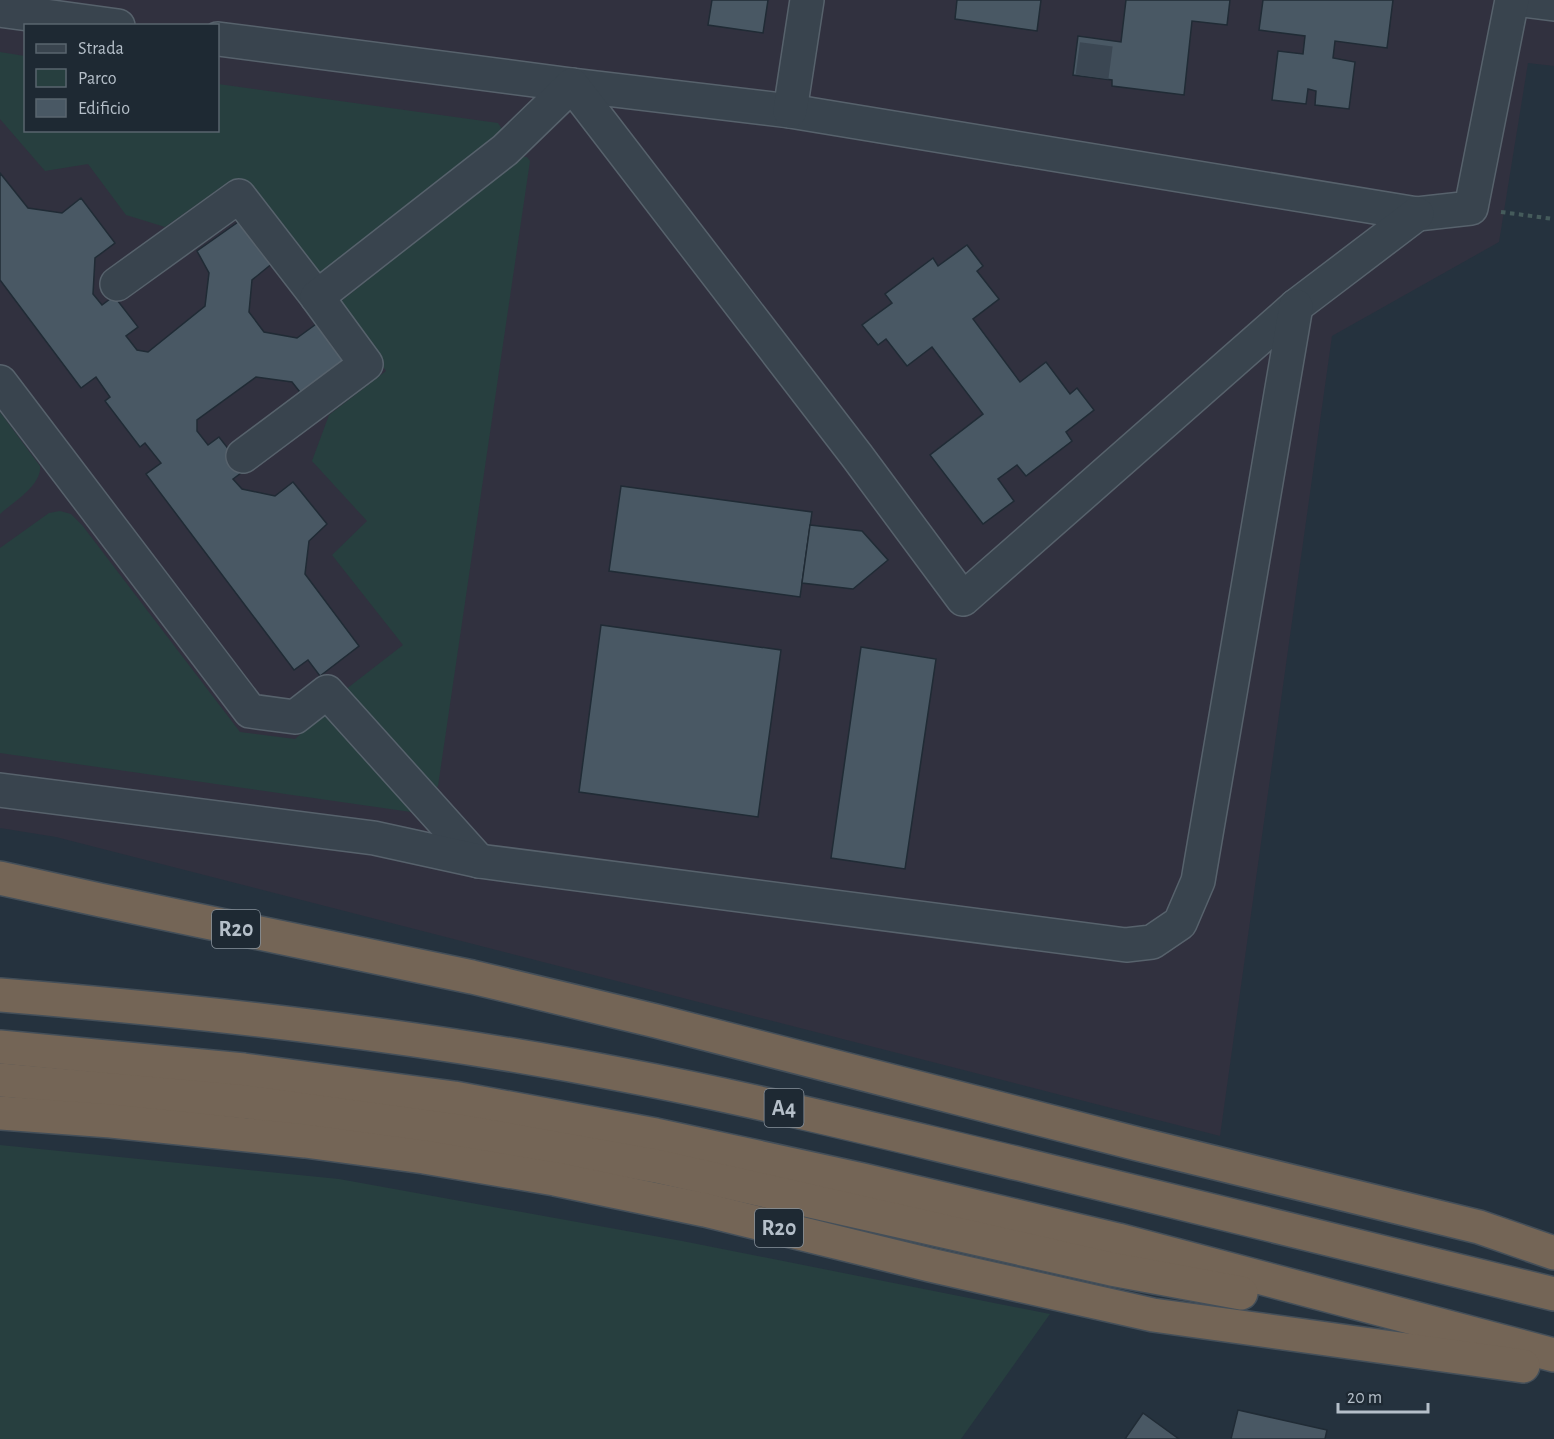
<svg xmlns="http://www.w3.org/2000/svg" width="1554" height="1439" viewBox="0 0 1554 1439" font-family="'Alegreya Sans',sans-serif">
<style>
.medical{fill:#31313f;fill-rule:evenodd}
.green{fill:#273f3f}
.building{fill:#495864;stroke:#202b35;stroke-width:1.5}
.lines{fill:none;stroke-linecap:round;stroke-linejoin:round}
.minor-tunnel{stroke:#3b4753;stroke-width:33;stroke-dasharray:33 16;stroke-linecap:butt}
.minor-casing{stroke:#57626c;stroke-width:36}
.highway-casing{stroke:#444f59;stroke-width:36}
.path{stroke:#455b5b;stroke-width:4;stroke-dasharray:4.5 4.5;stroke-linecap:butt}
.minor{stroke:#39444e;stroke-width:33}
.highway{stroke:#746556;stroke-width:33}
.labels{text-anchor:middle;dominant-baseline:central;stroke-width:6;stroke-linejoin:round;paint-order:stroke}
.shield{fill:#1e2933;stroke:#88929c;stroke-width:1.5}
.shield-label{font-size:22px;font-weight:bold;fill:#b5bfc9}
</style>
<rect width="100%" height="100%" fill="#25323e"/>
<path class="medical" d="M0,0H1554V66L1528,63L1499,242L1332,336L1220,1136L56,837L0,828ZM26,26H218V130H26Z"/>
<g class="green">
<path d="M0,52L25,56L26,130H218V84L498,123L504,132L318,276L245,187L220,188L165,227L126,215L88,164L45,171L0,119Z"/>
<path d="M521,157H527L530,161L438,786L431,793L345,690L403,645L332,555L367,521L312,461L329,415L386,371L339,303Z"/>
<path d="M0,412L40,466C42,485 13,502 0,514Z"/>
<path d="M60,511L71,514L82,525L240,732L295,739L329,709L413,808L411,812L0,753V548L49,513Z"/>
<path d="M0,1145L339,1179L682,1241L1050,1314L961,1439H0Z"/>
</g>
<g class="building">
<path d="M712,0H768L763,33L708,25Z"/>
<path d="M957,0H1041L1037,31L955,19Z"/>
<path d="M1126,0H1230L1227,25L1192,21L1184,95L1112,86V80L1073,75L1078,36L1121,42Z"/>
<path d="M1263,0H1393L1387,48L1335,41L1333,58L1355,62L1349,109L1315,105L1316,91L1308,89L1306,104L1272,100L1278,51L1303,54L1305,36L1259,30Z"/>
<path d="M0,173L28,208L62,213L81,198L115,243L95,258L93,294L102,305L114,296L138,327L126,336L137,350L148,352L205,306L209,273L197,251L241,220L274,262L252,280L249,312L264,332L297,338L319,322L352,368L307,401L292,382L256,377L197,420V431L208,445L219,437L245,470L233,479L242,489L275,496L293,482L327,524L309,541L305,574L359,646L320,676L308,660L294,670L146,474L161,463L145,443L140,447L105,401L110,397L96,377L81,388L0,280Z"/>
<path d="M967,245L983,266L977,271L999,299L973,319L1020,382L1046,362L1070,394L1077,388L1094,410L1066,432L1072,441L1026,476L1017,465L998,479L1014,501L983,524L930,455L983,414L932,347L907,366L886,339L878,345L862,325L892,303L885,294L933,258L938,266Z"/>
<path d="M621,486L812,512L800,597L609,571Z"/>
<path d="M810,525L862,531L888,560L853,589L802,583Z"/>
<path d="M601,625L781,650L758,817L579,792Z"/>
<path d="M861,647L936,659L905,869L831,858Z"/>
<path d="M1238,1410L1327,1430L1325,1439H1231Z"/>
<path d="M1143,1413L1179,1439H1125Z"/>
</g>
<g class="lines">
<path class="minor-tunnel" d="M1092,77L1097,39"/>
<defs>
<g id="minor">
<path d="M1523,0L1554,4"/>
<path d="M0,10L118,26"/>
<path d="M218,39L572,85L790,111L1417,214L1471,208L1512,0"/>
<path d="M790,111L807,0"/>
<path d="M117,284L239,196L317,297"/>
<path d="M0,382L250,711L295,717L327,692L479,861"/>
<path d="M243,456L366,364L317,297L505,150L572,85L857,456L963,599L1296,306L1417,214"/>
<path d="M0,790L374,838L479,861L1126,945L1152,942L1180,923L1198,881L1296,306"/>
</g>
<g id="highway">
<path d="M0,878L100,900L472,977L656,1021L1138,1144L1479,1227L1554,1253"/>
<path d="M0,995C209,1012 417,1035 624,1075C757,1100 888,1133 1020,1164C1198,1207 1376,1251 1554,1294"/>
<path d="M0,1047L244,1070L454,1098L656,1135L863,1180L1118,1240L1554,1355"/>
<path d="M0,1080L246,1102L459,1131L656,1166L1111,1269L1241,1293"/>
<path d="M0,1113L111,1121L305,1141L424,1157L555,1179L705,1210L930,1265L1153,1315L1523,1366"/>
</g>
</defs>
<use href="#minor" class="minor-casing"/>
<use href="#highway" class="highway-casing"/>
<path class="path" d="M1501,212L1554,219"/>
<use href="#minor" class="minor"/>
<use href="#highway" class="highway"/>
</g>
<g class="labels">
<g class="shield">
<rect x="212" y="910" width="48" height="38" rx="4.5"/>
<rect x="764.5" y="1089" width="39" height="38" rx="4.5"/>
<rect x="755" y="1209" width="48" height="38" rx="4.5"/>
</g>
<g class="shield-label">
<text x="236" y="929">R20</text>
<text x="784" y="1108">A4</text>
<text x="779" y="1228">R20</text>
</g>
</g>
<rect x="24" y="24" width="195" height="108" fill="#1e2933" stroke="#5a656f" stroke-width="1.5"/>
<rect x="36" y="44" width="30" height="9" fill="#39444e" stroke="#5a656f" stroke-width="1.5"/>
<text x="78" y="54" font-size="18" fill="#b5bfc9">Strada</text>
<rect x="36" y="69" width="30" height="18" fill="#273f3f" stroke="#5a656f" stroke-width="1.5"/>
<text x="78" y="84" font-size="18" fill="#b5bfc9">Parco</text>
<rect x="36" y="99" width="30" height="18" fill="#495864" stroke="#5a656f" stroke-width="1.5"/>
<text x="78" y="114" font-size="18" fill="#b5bfc9">Edificio</text>
<path d="M1338 1403v9h90v-9" fill="none" stroke="#b5bfc9" stroke-width="3"/>
<text x="1347" y="1403" font-size="18" fill="#b5bfc9" stroke="#1e2933" stroke-width="4.5" paint-order="stroke">20 m</text>
</svg>
